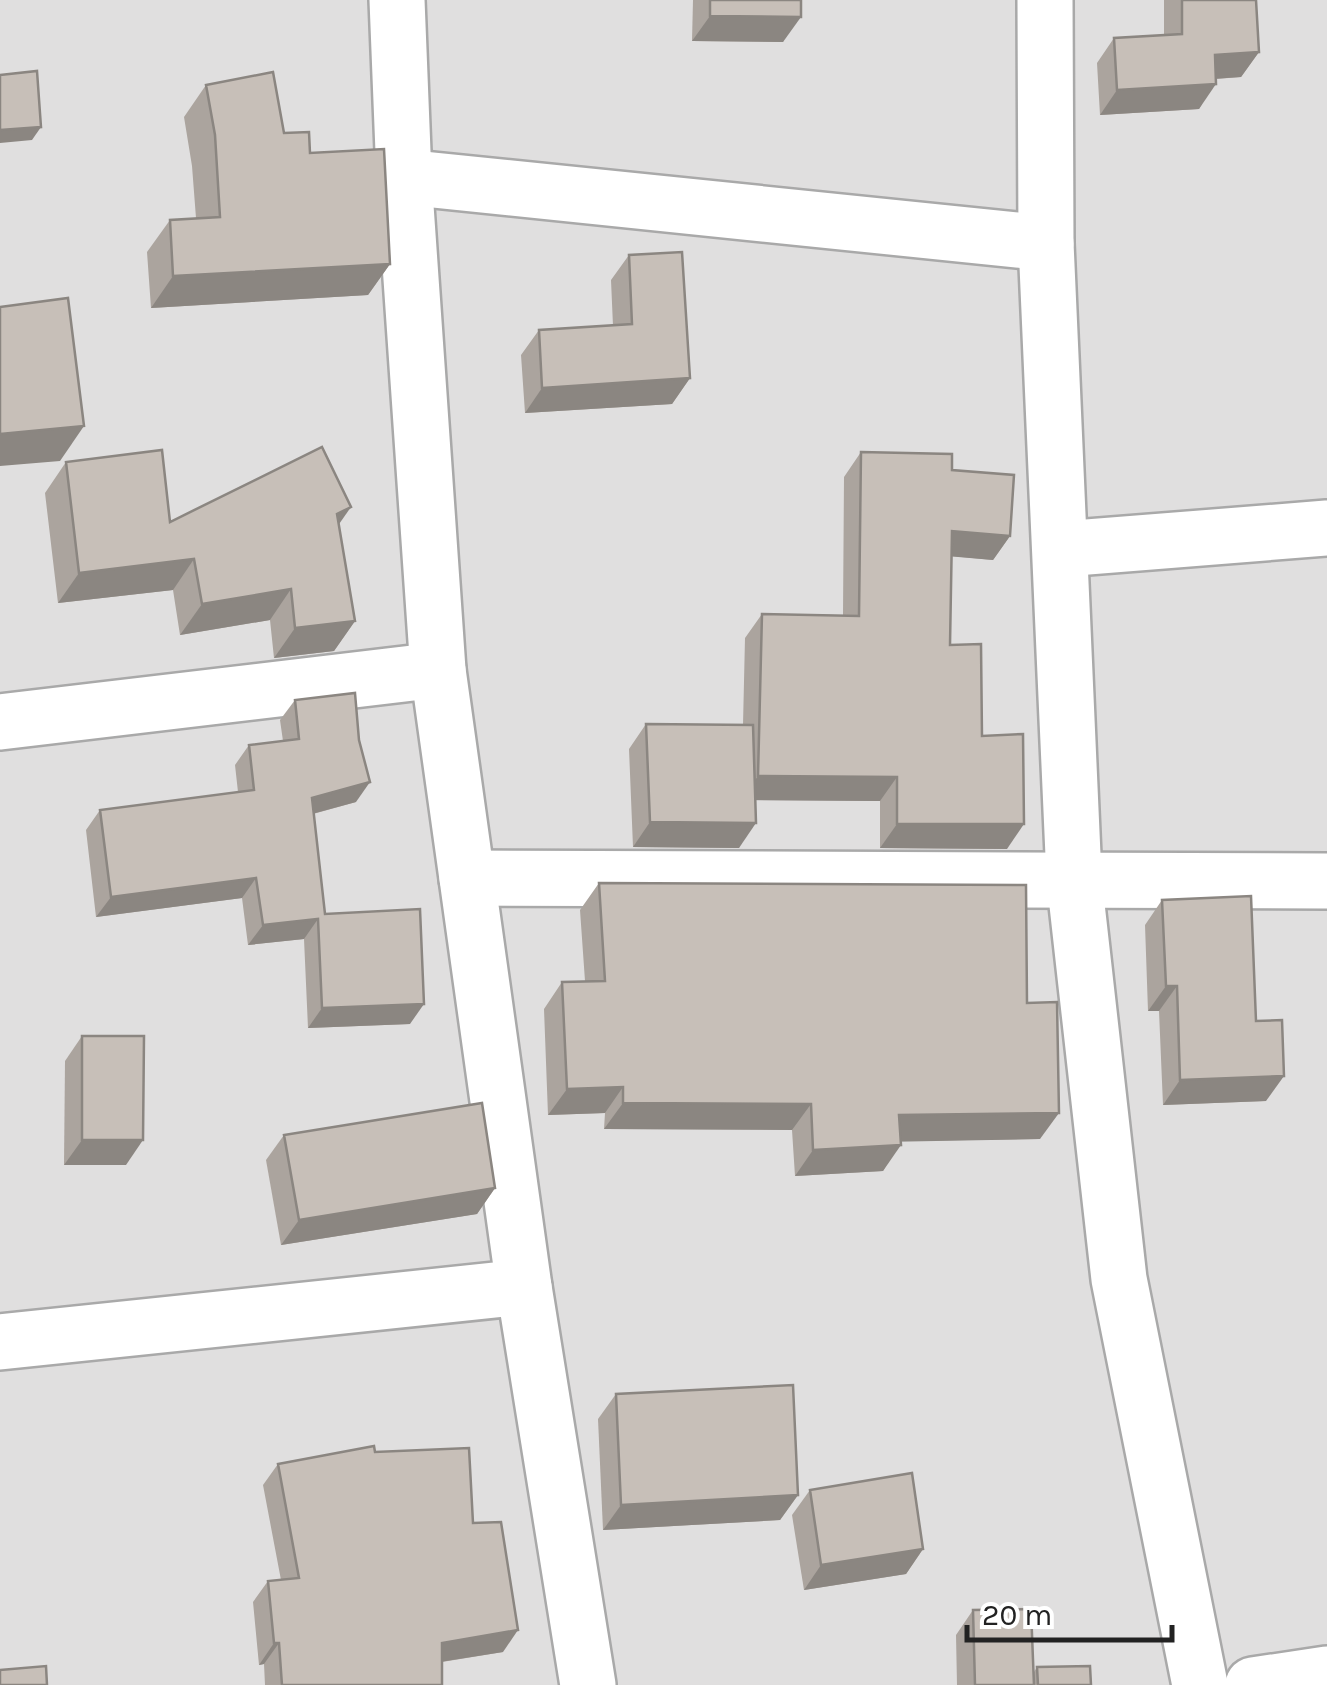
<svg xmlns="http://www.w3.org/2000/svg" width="1327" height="1685" viewBox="0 0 1327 1685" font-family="Karla,sans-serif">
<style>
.residential{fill:#e0dfdf}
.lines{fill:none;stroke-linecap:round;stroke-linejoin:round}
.minor-casing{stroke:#a9a9a9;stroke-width:60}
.minor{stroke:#fff;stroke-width:55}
.wall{fill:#aba49e}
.shaded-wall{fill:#8b8681}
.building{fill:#c7bfb8;stroke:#8b8681;stroke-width:2.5}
</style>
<rect width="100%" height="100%" fill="#f2efe9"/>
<rect class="residential" x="0" y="0" width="1327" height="1685"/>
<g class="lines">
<defs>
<g id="minor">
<path d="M397,0L404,177L438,670L524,1287L588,1685"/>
<path d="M1045,0L1046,243L1074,878L1119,1279L1200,1685"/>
<path d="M404,177L1046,243"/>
<path d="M1062,549L1327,528"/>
<path d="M0,722L438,670"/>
<path d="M467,878L1327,881"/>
<path d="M0,1342L524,1287"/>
<path d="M1253,1685L1327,1674"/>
</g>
</defs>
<use href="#minor" class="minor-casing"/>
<use href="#minor" class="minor"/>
</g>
<g class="wall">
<path d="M693,0H801L783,42L692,41Z"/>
<path d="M1164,0H1256L1259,52L1241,77L1216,79L1199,109L1100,115L1097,63L1114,38L1164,35Z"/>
<path d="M206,85L284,133L310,153L390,264L368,295L151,308L147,252L170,220L196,218L192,166L184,117Z"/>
<path d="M629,255L690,378L672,404L525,413L521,355L539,330L613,326L611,280Z"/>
<path d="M861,452L952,470L1010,536L993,560L951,556L950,645L982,736L1007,849L880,848V801L756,800L739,848L633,847L629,749L646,724L743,725L745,638L762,614L843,615L844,477Z"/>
<path d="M66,462L170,522L339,525L355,621L334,651L274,658L270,620L180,635L173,590L58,603L45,493Z"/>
<path d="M295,700L356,802L313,814L325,914L410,1024L308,1028L304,939L248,945L242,898L96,917L86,830L100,810L238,792L235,765L249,745L283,741L280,720Z"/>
<path d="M599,883L1027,1003L1040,1139L901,1141L883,1171L795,1176L792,1130L604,1129L605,1113L548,1115L544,1009L562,982L585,981L580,910Z"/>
<path d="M1162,900L1256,1021L1266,1101L1163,1105L1159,1011H1148L1145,925Z"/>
<path d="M82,1036L126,1165H64L65,1061Z"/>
<path d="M284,1135L495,1188L477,1214L281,1245L266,1160Z"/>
<path d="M616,1394L798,1495L780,1520L603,1530L598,1419Z"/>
<path d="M375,1452L473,1523L503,1652L442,1662V1685H265L264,1664L259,1665L253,1602L268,1581L281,1580L263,1485L278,1464Z"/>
<path d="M810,1490L923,1549L906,1574L804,1590L792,1515Z"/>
<path d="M973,1610L1034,1672L1037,1667L1091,1685H957L956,1635Z"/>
</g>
<g class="shaded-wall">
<path d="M710,16L801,17L783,42L692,41Z"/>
<path d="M1259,52L1241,77L1197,80L1215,55Z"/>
<path d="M1216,84L1199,109L1100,115L1117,90Z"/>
<path d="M41,127L32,140L0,143V130Z"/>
<path d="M390,264L368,295L151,308L173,276Z"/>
<path d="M690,378L672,404L525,413L542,388Z"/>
<path d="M84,426L60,461L0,466V434Z"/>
<path d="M351,507L330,537L337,514Z"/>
<path d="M952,531L1010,536L993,560L935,555Z"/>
<path d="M194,559L173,590L58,603L79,573Z"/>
<path d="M291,589L270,620L180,635L202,604Z"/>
<path d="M355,621L334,651L274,658L295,628Z"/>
<path d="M758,776L897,777L880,801L741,800Z"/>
<path d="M370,782L356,802L297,818L312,798Z"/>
<path d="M650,822L756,823L739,848L633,847Z"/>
<path d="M897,824H1024L1007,849L880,848Z"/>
<path d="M256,878L242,898L96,917L111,897Z"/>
<path d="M318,919L304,939L248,945L263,925Z"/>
<path d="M1166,986H1177L1159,1011H1148Z"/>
<path d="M424,1004L410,1024L308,1028L322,1008Z"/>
<path d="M1284,1076L1266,1101L1163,1105L1180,1080Z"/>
<path d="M623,1087L605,1113L548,1115L567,1089Z"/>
<path d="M623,1103L811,1104L792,1130L604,1129Z"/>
<path d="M1059,1113L1040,1139L881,1142L899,1115Z"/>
<path d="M82,1140H143L126,1165H64Z"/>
<path d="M901,1145L883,1171L795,1176L813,1150Z"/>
<path d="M495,1188L477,1214L281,1245L299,1220Z"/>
<path d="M798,1495L780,1520L603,1530L621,1505Z"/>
<path d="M923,1549L906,1574L804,1590L821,1565Z"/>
<path d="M518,1630L503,1652L427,1664L442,1643Z"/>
<path d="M274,1643H279L264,1664L259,1665Z"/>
</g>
<g class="building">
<path d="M710,0H801V17L710,16Z"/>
<path d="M1182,0H1256L1259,52L1215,55L1216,84L1117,90L1114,38L1182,34Z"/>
<path d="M37,71L41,127L0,130V75Z"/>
<path d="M273,72L284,133L309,132L310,153L384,149L390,264L173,276L170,220L220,217L215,135L206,85Z"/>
<path d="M682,252L690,378L542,388L539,330L632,324L629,255Z"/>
<path d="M68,298L84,426L0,434V307Z"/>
<path d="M322,447L351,507L337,514L355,621L295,628L291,589L202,604L194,559L79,573L66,462L162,450L170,522Z"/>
<path d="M861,452L952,454V470L1014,475L1010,536L952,531L950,645L981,644L982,736L1023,734L1024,824H897V777L758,776L762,614L859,616Z"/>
<path d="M355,693L359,740L370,782L312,798L325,914L420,909L424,1004L322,1008L318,919L263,925L256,878L111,897L100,810L254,790L249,745L299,739L295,700Z"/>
<path d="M646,724L753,725L756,823L650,822Z"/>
<path d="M599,883L1026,885L1027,1003L1057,1002L1059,1113L899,1115L901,1145L813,1150L811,1104L623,1103V1087L567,1089L562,982L605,981Z"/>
<path d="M1251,896L1256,1021L1282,1020L1284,1076L1180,1080L1177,986H1166L1162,900Z"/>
<path d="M82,1036H144L143,1140H82Z"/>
<path d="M482,1103L495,1188L299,1220L284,1135Z"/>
<path d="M793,1385L798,1495L621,1505L616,1394Z"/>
<path d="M374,1446L375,1452L469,1448L473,1523L501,1522L518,1630L442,1643V1685H282L279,1643H274L268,1581L299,1578L278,1464Z"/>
<path d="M912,1473L923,1549L821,1565L810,1490Z"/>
<path d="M1031,1609L1034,1685H975L973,1610Z"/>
<path d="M46,1666L47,1685H0V1670Z"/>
<path d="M1090,1666L1091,1685H1038L1037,1667Z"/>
</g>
<path d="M967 1625v15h205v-15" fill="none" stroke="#222222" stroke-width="5"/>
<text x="982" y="1625" font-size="30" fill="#222222" stroke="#ffffff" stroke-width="8" paint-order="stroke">20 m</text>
</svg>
